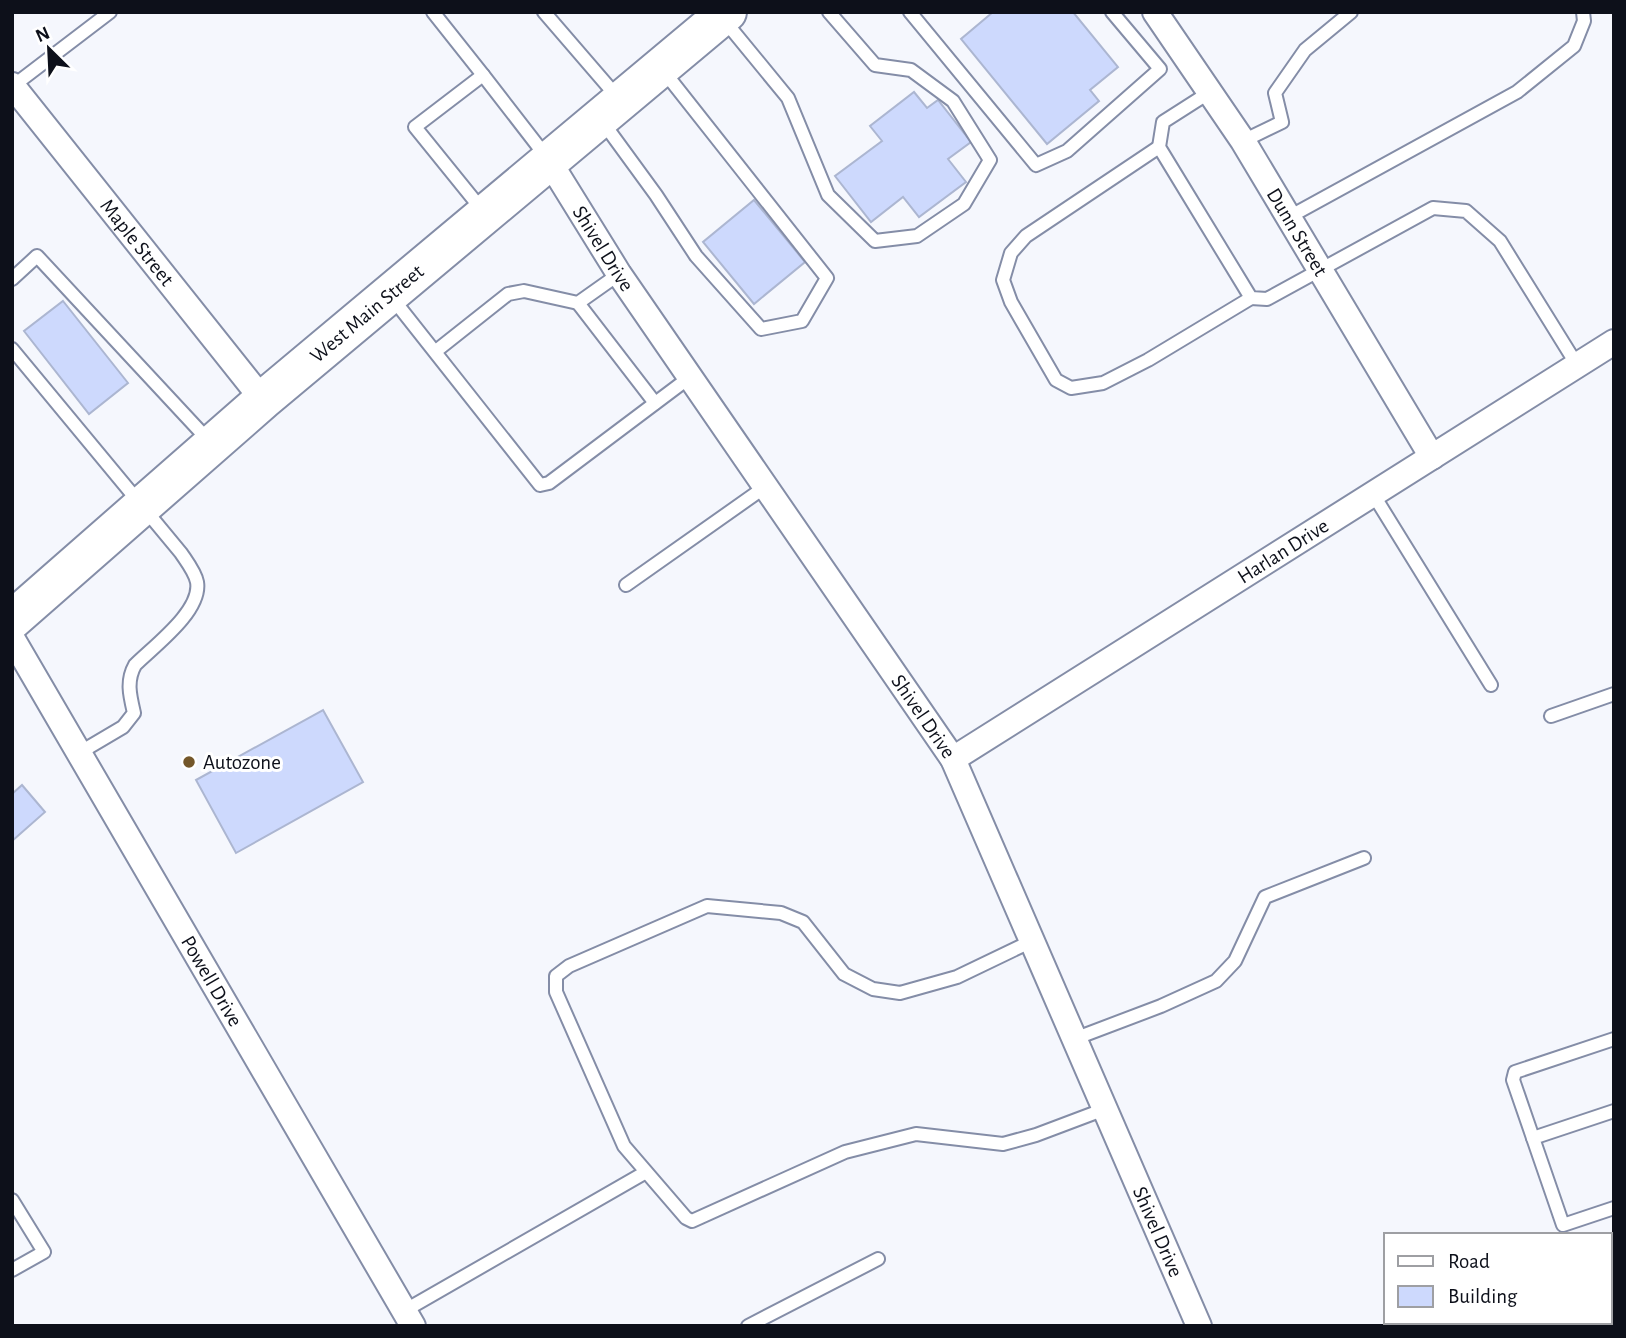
<svg xmlns="http://www.w3.org/2000/svg" width="1626" height="1338" viewBox="0 0 1626 1338" font-family="'Alegreya Sans',sans-serif">
<style>
.building{fill:#cdd9fd;stroke:#acb6d1;stroke-width:2}
.lines{fill:none;stroke-linecap:round;stroke-linejoin:round}
.service-casing{stroke:#848da7;stroke-width:16}
.minor-casing{stroke:#848da7;stroke-width:28}
.primary-casing{stroke:#848da7;stroke-width:42}
.service{stroke:#fff;stroke-width:12}
.minor{stroke:#fff;stroke-width:24}
.primary{stroke:#fff;stroke-width:38}
.poi-dot{fill:#74572a;stroke:#fff;stroke-width:2.5}
.labels{text-anchor:middle;dominant-baseline:central;stroke-width:6;stroke-linejoin:round;paint-order:stroke}
.street-label{font-size:21px;fill:#0d101a;stroke:#fff}
.poi-label{font-size:21px;fill:#0d101a;stroke:#fff;text-anchor:start}
</style>
<rect width="100%" height="100%" fill="#f5f7fd"/>
<g class="building">
<path d="M993,12H1073L1118,67L1090,90L1099,101L1047,144L961,39Z"/>
<path d="M914,92L927,108L938,100L971,142L948,159L966,182L919,217L903,197L871,222L835,176L882,141L870,126Z"/>
<path d="M754,200L805,262L754,304L703,242Z"/>
<path d="M63,301L128,383L89,414L24,331Z"/>
<path d="M323,710L363,782L236,853L196,780Z"/>
<path d="M22,785L45,812L12,841V794Z"/>
</g>
<g class="lines">
<defs>
<g id="service">
<path d="M433,12L483,75"/>
<path d="M544,12L619,99"/>
<path d="M910,12L1036,165L1067,151L1160,69L1112,12"/>
<path d="M724,20L788,98L828,195L875,241L917,236L964,204L990,160L953,101L911,70L875,65L829,12"/>
<path d="M13,86L110,12"/>
<path d="M1210,92L1163,122L1159,147L1251,298L1267,299L1433,208L1466,211L1500,241L1577,365"/>
<path d="M602,121L656,195L696,256L761,329L802,321L827,278L662,69"/>
<path d="M1243,141L1282,122L1275,93L1305,50L1351,12"/>
<path d="M1159,147L1026,236L1011,253L1003,280L1011,302L1056,380L1071,388L1103,383L1148,360L1251,298"/>
<path d="M483,211L415,127L483,75L548,159"/>
<path d="M1289,217L1517,92L1574,46L1584,21L1583,12"/>
<path d="M12,279L37,256L210,442"/>
<path d="M393,299L540,485L549,483L690,377"/>
<path d="M578,303L655,403"/>
<path d="M12,349L181,553C187,562 195,572 197,582C202,611 154,646 135,665C126,681 130,696 134,713L123,727L79,753"/>
<path d="M436,351L508,294L524,291L578,303L619,274"/>
<path d="M1373,494L1491,685"/>
<path d="M626,585L765,487"/>
<path d="M1551,716L1614,694"/>
<path d="M1032,941L957,977L900,993L873,989L844,974L803,922L781,913L707,906L569,966L556,976V992L624,1146L686,1218L692,1221L845,1152L916,1134L1003,1144L1036,1135L1105,1109"/>
<path d="M1074,1039L1161,1006L1216,981L1235,961L1265,897L1364,858"/>
<path d="M1614,1111L1533,1138L1563,1225L1614,1208"/>
<path d="M1533,1138L1513,1080L1515,1072L1614,1039"/>
<path d="M12,1200L44,1252L12,1270"/>
<path d="M1610,1289L1614,1288"/>
<path d="M404,1311L646,1172"/>
<path d="M748,1326L878,1259"/>
</g>
<g id="minor">
<path id="s1" d="M1155,12L1243,141L1432,457"/>
<path id="s2" d="M12,85L263,400"/>
<path id="s3" d="M549,161L619,274L953,759L1199,1326"/>
<path id="s4" d="M12,638L413,1326"/>
<path id="s5" d="M953,759L1614,342"/>
</g>
<g id="primary">
<path id="s6" d="M12,620L263,400L727,12"/>
</g>
</defs>
<use href="#service" class="service-casing"/>
<use href="#minor" class="minor-casing"/>
<use href="#primary" class="primary-casing"/>
<use href="#service" class="service"/>
<use href="#minor" class="minor"/>
<use href="#primary" class="primary"/>
</g>
<circle class="poi-dot" cx="189" cy="762" r="7"/>
<g class="labels">
<g class="street-label">
<text stroke="none"><textPath href="#s1" startOffset="262">Dunn Street</textPath></text>
<text stroke="none"><textPath href="#s2" startOffset="201">Maple Street</textPath></text>
<text stroke="none"><textPath href="#s3" startOffset="103">Shivel Drive</textPath></text>
<text stroke="none"><textPath href="#s6" startOffset="469">West Main Street</textPath></text>
<text stroke="none"><textPath href="#s5" startOffset="390">Harlan Drive</textPath></text>
<text stroke="none"><textPath href="#s3" startOffset="670">Shivel Drive</textPath></text>
<text stroke="none"><textPath href="#s4" startOffset="397">Powell Drive</textPath></text>
<text stroke="none"><textPath href="#s3" startOffset="1237">Shivel Drive</textPath></text>
</g>
<g class="poi-label">
<text x="203" y="762">Autozone</text>
</g>
</g>
<rect width="1626" height="1338" fill="none" stroke="#0d101a" stroke-width="28"/>
<rect x="1384" y="1233" width="228" height="91" fill="#ffffff" stroke="#9e9fa3" stroke-width="2"/>
<rect x="1398" y="1256" width="35" height="10" fill="#ffffff" stroke="#9e9fa3" stroke-width="2"/>
<text x="1448" y="1268" font-size="21" fill="#0d101a">Road</text>
<rect x="1398" y="1286" width="35" height="21" fill="#cdd9fd" stroke="#9e9fa3" stroke-width="2"/>
<text x="1448" y="1303" font-size="21" fill="#0d101a">Building</text>
<g transform="translate(49 49) rotate(336)" stroke="#ffffff" stroke-width="5" paint-order="stroke">
<path d="M0-5L12 26L0 18L-12 26Z" fill="#0d101a"/>
<text y="-10" font-size="19" font-weight="bold" text-anchor="middle" fill="#0d101a">N</text>
</g>
</svg>
